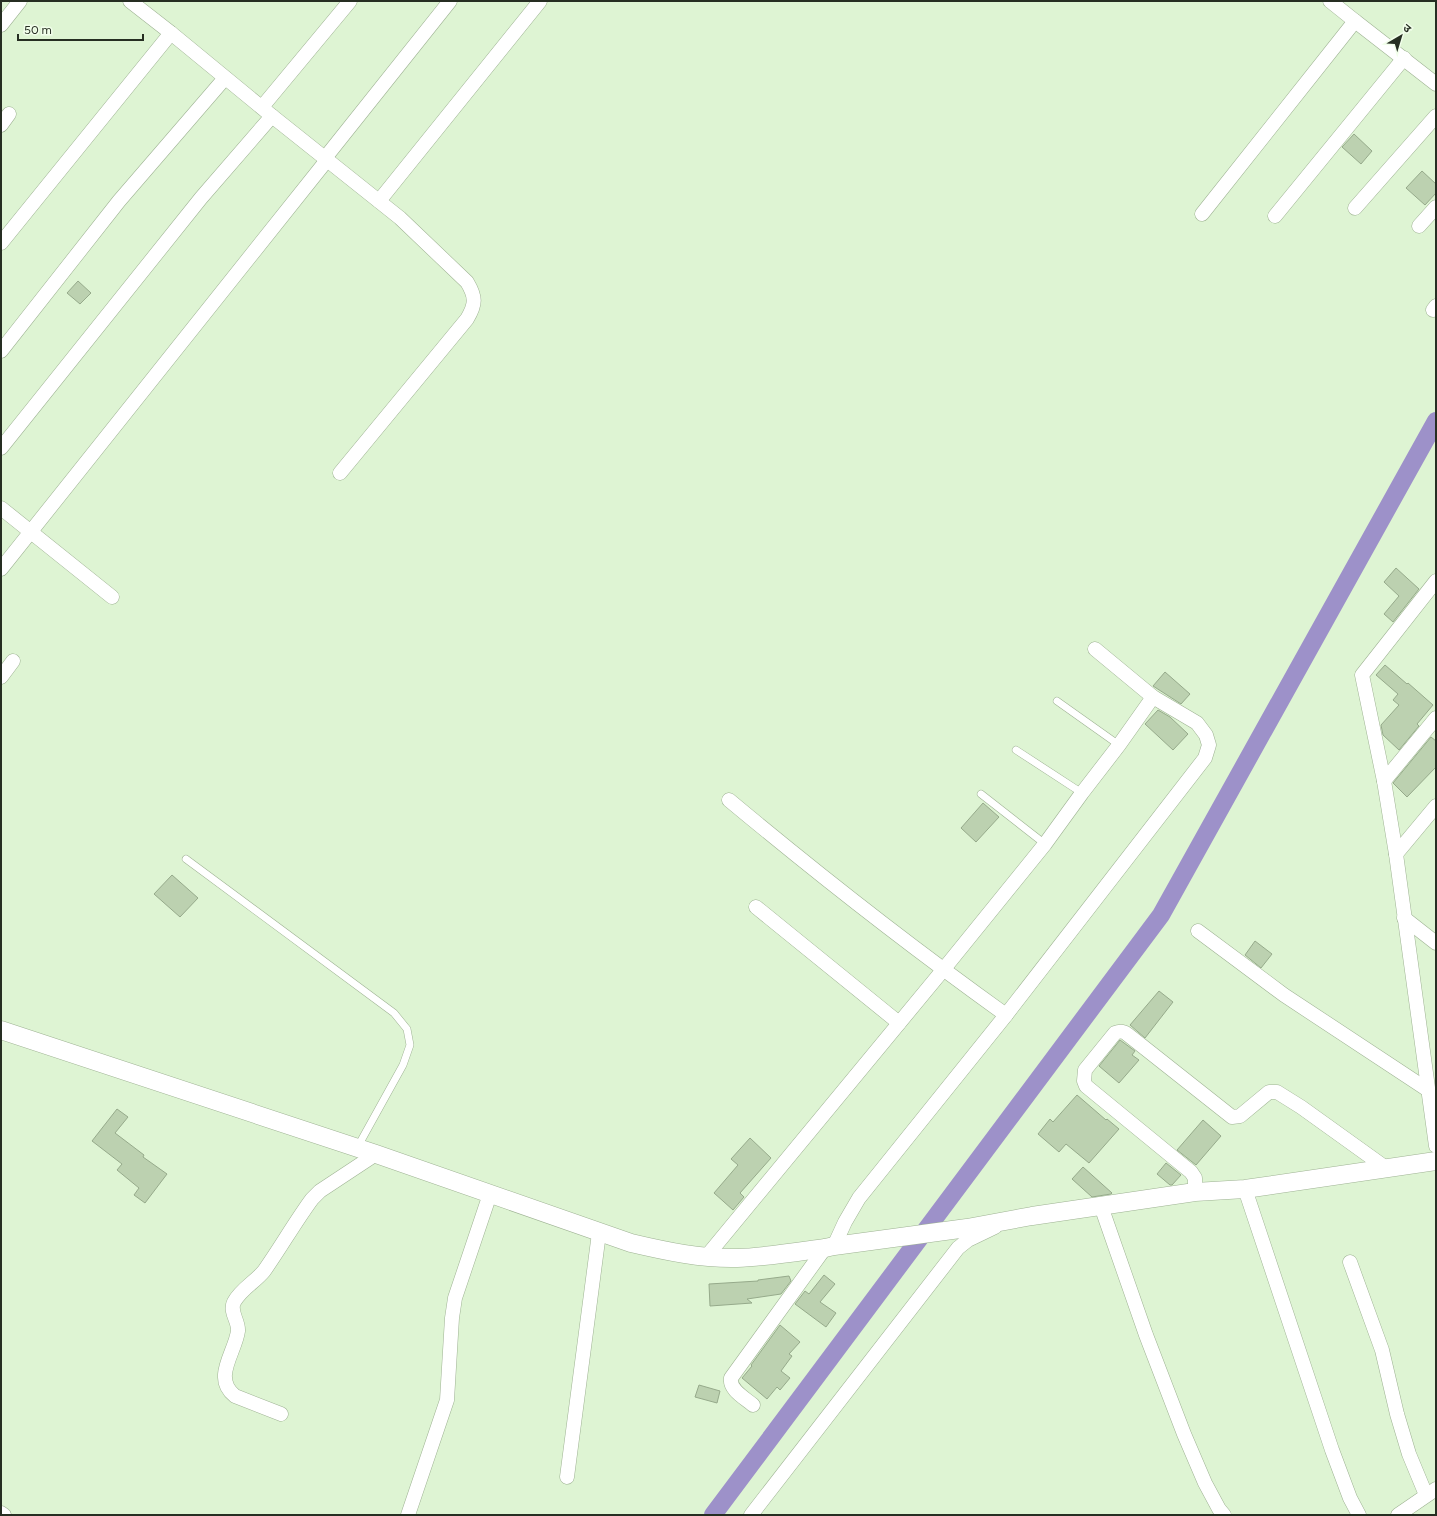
<svg xmlns="http://www.w3.org/2000/svg" width="1437" height="1516" viewBox="0 0 1437 1516" font-family="Figtree,'Noto Sans Devanagari',sans-serif">
<style>
.lines{fill:none;stroke-linecap:round;stroke-linejoin:round}
.canal{stroke:#9d91c9;stroke-width:18}
.building{fill:#bcd1b0;stroke:#96aa8b}
.service-casing{stroke:#9eb293;stroke-width:8}
.minor-casing{stroke:#9eb293;stroke-width:15}
.tertiary-casing{stroke:#9eb293;stroke-width:19}
.service{stroke:#fff;stroke-width:7}
.minor{stroke:#fff;stroke-width:14}
.tertiary{stroke:#fff;stroke-width:18}
</style>
<rect width="100%" height="100%" fill="#def4d3"/>
<g class="lines">
<path class="canal" d="M713,1515L1161,915L1436,421"/>
</g>
<g class="building">
<path d="M1354,134L1372,151L1361,164L1342,147Z"/>
<path d="M1422,171L1436,184V193L1425,205L1406,188Z"/>
<path d="M78,281L91,293L80,304L67,293Z"/>
<path d="M1396,568L1419,589L1393,622L1384,614L1399,596L1384,582Z"/>
<path d="M1385,665L1407,684L1408,683L1433,705L1417,724L1419,726L1399,750L1383,735L1381,725L1399,705L1393,700L1398,694L1376,675Z"/>
<path d="M1165,672L1190,694L1181,704L1153,686Z"/>
<path d="M1158,710L1170,717L1188,734L1173,750L1145,724Z"/>
<path d="M1431,737L1436,741V767L1407,797L1393,783Z"/>
<path d="M983,803L999,817L976,842L961,828Z"/>
<path d="M172,875L198,898L180,917L154,894Z"/>
<path d="M1255,941L1272,954L1261,968L1245,955Z"/>
<path d="M1159,991L1173,1002L1145,1038L1130,1025Z"/>
<path d="M1120,1040L1135,1051L1132,1055L1139,1060L1119,1083L1099,1066Z"/>
<path d="M1077,1095L1106,1120L1107,1119L1119,1129L1089,1163L1066,1144L1059,1152L1038,1134L1050,1119L1053,1122Z"/>
<path d="M117,1109L128,1117L115,1133L144,1155L143,1157L167,1174L145,1203L134,1195L139,1188L117,1170L122,1164L92,1141Z"/>
<path d="M1203,1120L1221,1136L1196,1165L1177,1150Z"/>
<path d="M750,1138L771,1158L740,1193L744,1197L733,1210L714,1193L738,1165L731,1159Z"/>
<path d="M1166,1163L1181,1175L1172,1185H1170L1157,1174Z"/>
<path d="M1083,1167L1112,1193L1111,1194L1092,1197L1072,1179Z"/>
<path d="M824,1275L835,1284L820,1302L836,1313L826,1327L795,1304L805,1291L809,1294Z"/>
<path d="M789,1276L791,1281L781,1294L747,1299L752,1303L710,1306L709,1284L758,1281V1280Z"/>
<path d="M780,1325L800,1342L789,1354L792,1356L781,1371L790,1378L780,1390L777,1387L767,1399L742,1378L752,1366L751,1365Z"/>
<path d="M699,1385L720,1391L717,1403L695,1397Z"/>
</g>
<g class="lines">
<defs>
<g id="service">
<path d="M1057,701L1119,745"/>
<path d="M1016,750L1082,793"/>
<path d="M981,794L1045,844"/>
<path d="M186,859L394,1013L407,1029L410,1045L403,1065L357,1148"/>
</g>
<g id="minor">
<path d="M130,1L171,33L272,116L400,218L467,282C476,297 476,304 467,319L340,473"/>
<path d="M1330,1L1355,21"/>
<path d="M1,25L20,1"/>
<path d="M262,107L350,1"/>
<path d="M1,125L9,114"/>
<path d="M325,158L450,1"/>
<path d="M379,201L540,1"/>
<path d="M1355,208L1436,116"/>
<path d="M1202,214L1355,21L1436,84"/>
<path d="M1275,216L1404,58"/>
<path d="M1419,226L1436,207"/>
<path d="M1,243L171,33"/>
<path d="M1433,310L1436,306"/>
<path d="M1,351L119,201L225,78"/>
<path d="M1,448L201,198L272,116"/>
<path d="M1,508L112,597"/>
<path d="M1,569L327,160"/>
<path d="M1436,581L1362,675L1384,781L1396,854L1436,1146"/>
<path d="M1,677L13,661"/>
<path d="M1384,781L1436,718"/>
<path d="M729,800C819,875 911,947 1006,1015"/>
<path d="M1396,854L1436,806"/>
<path d="M756,907L899,1023"/>
<path d="M1404,918L1436,943"/>
<path d="M1198,931L1284,995L1428,1090"/>
<path d="M1245,1189L1332,1450L1350,1498L1359,1515"/>
<path d="M1195,1192V1178L1191,1172L1086,1086L1084,1081L1085,1070L1115,1033C1120,1031 1123,1031 1127,1034L1232,1117L1240,1116L1269,1092H1277L1301,1107L1386,1168"/>
<path d="M1101,1206L1146,1335L1184,1434L1205,1483L1219,1509L1224,1515"/>
<path d="M834,1246L845,1222L859,1198L1006,1015L1205,758L1209,745L1206,735L1197,723L1153,697L1095,649"/>
<path d="M706,1257L943,970L1045,844L1082,793L1119,745L1153,697"/>
<path d="M1350,1262L1382,1350L1397,1414L1409,1454L1426,1495"/>
<path d="M753,1405C745,1398 729,1390 731,1378L825,1248"/>
<path d="M281,1414L235,1396C212,1378 235,1353 238,1331C239,1321 229,1312 234,1302C241,1289 255,1282 264,1271C281,1247 295,1222 312,1199L320,1191L376,1154"/>
<path d="M567,1477L599,1233"/>
<path d="M1,1513L4,1515"/>
<path d="M408,1515L447,1400L452,1318L455,1298L490,1194"/>
<path d="M751,1515L958,1248L968,1240L995,1227"/>
<path d="M1398,1515L1436,1489"/>
</g>
<path id="tertiary" d="M1,1030L376,1154L631,1243C665,1251 702,1259 737,1258C766,1257 796,1252 825,1248L834,1246L967,1228L1032,1216L1195,1192L1245,1189L1436,1161"/>
</defs>
<use href="#service" class="service-casing"/>
<use href="#minor" class="minor-casing"/>
<use href="#tertiary" class="tertiary-casing"/>
<use href="#service" class="service"/>
<use href="#minor" class="minor"/>
<use href="#tertiary" class="tertiary"/>
</g>
<rect width="1437" height="1516" fill="none" stroke="#262e22" stroke-width="4"/>
<g transform="translate(1401 36) rotate(38)" stroke="#f1feea" stroke-width="3" paint-order="stroke">
<path d="M0-3L7 15L0 10L-7 15Z" fill="#262e22"/>
<text y="-6" font-size="11" font-weight="bold" text-anchor="middle" fill="#262e22">उ</text>
</g>
<path d="M18 34v6h125v-6" fill="none" stroke="#262e22" stroke-width="2"/>
<text x="24" y="34" font-size="12" fill="#262e22" stroke="#f1feea" stroke-width="3" paint-order="stroke">50 m</text>
</svg>
